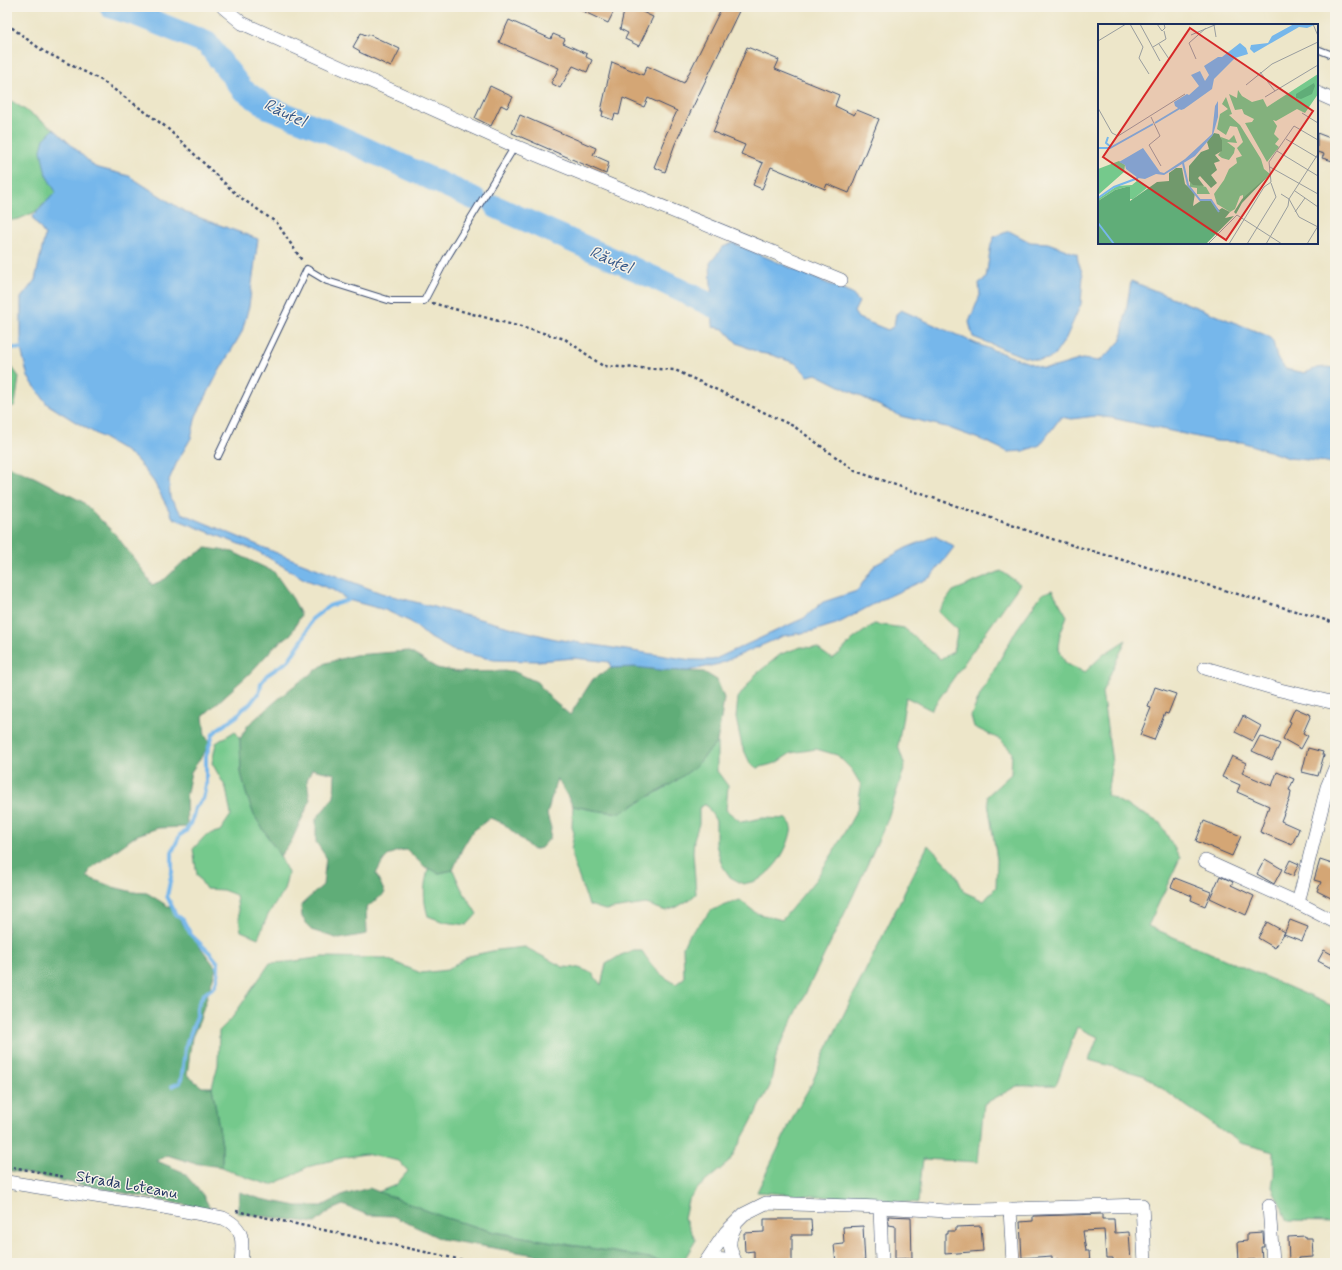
<svg xmlns="http://www.w3.org/2000/svg" width="1342" height="1270" viewBox="0 0 1342 1270" font-family="Mynerve,sans-serif">
<style>
.green{fill:#75c98c;stroke:#487c75}
.forest{fill:#60ad78;stroke:#3e6e6b}
.water{fill:#76b7eb;stroke:#4873a4}
.lines{fill:none;stroke-linecap:round;stroke-linejoin:round}
.stream{stroke:#76b7eb;stroke-width:4}
.river{stroke:#76b7eb;stroke-width:23}
.building{fill:#d4a675}
.lane-casing{stroke:#3a4a6e;stroke-width:8}
.street-casing{stroke:#3a4a6e;stroke-width:14}
.path{stroke:#3a4a6e;stroke-width:2.5;stroke-dasharray:3 3;stroke-linecap:butt}
.lane{stroke:#fff;stroke-width:6}
.street{stroke:#fff;stroke-width:13}
.labels{text-anchor:middle;dominant-baseline:central;stroke-width:3;stroke-linejoin:round;paint-order:stroke}
.street-label{font-size:16px;fill:#1b2f5e;stroke:#f7f3e8}
.water-label{font-size:17px;font-style:italic;fill:#365888;stroke:#f7f3e8}
.inset-river{fill:none;stroke:#76b7eb;stroke-width:2}
.inset-road{fill:none;stroke:#999d9e;stroke-width:1}
.view{fill:#d62828;fill-opacity:0.15;stroke:#d62828;stroke-width:2}
.inset-edge{fill:none;stroke:#1b2f5e;stroke-width:2}
</style>
<rect width="100%" height="100%" fill="#f7f3e8"/>
<filter id="ink" filterUnits="userSpaceOnUse"><feTurbulence type="fractalNoise" baseFrequency=".025" numOctaves="2"/><feDisplacementMap in="SourceGraphic" scale="8" xChannelSelector="R" yChannelSelector="G"/><feConvolveMatrix kernelMatrix="1 2 1 2 8 2 1 2 1" color-interpolation-filters="sRGB"/></filter>
<filter id="wash" filterUnits="userSpaceOnUse"><feTurbulence type="fractalNoise" baseFrequency=".012" numOctaves="4" result="noise"/><feDisplacementMap in="SourceGraphic" scale="16" xChannelSelector="R" yChannelSelector="G"/><feGaussianBlur stdDeviation="0.9" result="paint"/><feColorMatrix in="noise" values="0 0 0 0 0 0 0 0 0 0 0 0 0 0 0 0 0 1.4 0 .05"/><feComposite in="paint" operator="in"/></filter>
<g filter="url(#wash)">
<rect width="100%" height="100%" fill="#ede6c9"/>
<g class="green">
<path d="M7,98L54,129L44,139L46,175L57,192L35,212L19,219L7,221Z"/>
<path d="M7,360L19,377L15,405L7,410Z"/>
<path d="M1001,571L1020,584L931,710L906,697L898,746L905,766L887,821L853,896L777,1052L770,1086L748,1128L729,1162L699,1187L688,1200L684,1218L696,1240L682,1263H669L649,1258L494,1232L446,1218L378,1192L396,1185L408,1171L399,1161L365,1154L341,1158L307,1167L292,1176L271,1185L248,1178L222,1167V1145L212,1087L218,1065L219,1031L232,1018L270,963L288,962L323,957L384,958L421,973L447,970L469,956L497,950L525,947L563,967L579,968L592,973L601,985L606,964L621,955L632,951H642C654,969 657,973 676,984L684,978L683,947L688,936L712,910L740,900L756,913L782,920L816,879L833,853L858,808L861,785L852,770L837,755L816,749L791,753L776,763L757,768L750,763L742,746L736,718L738,698L755,675L781,654L801,647L817,648L832,659L839,654L852,640L874,624L904,628L940,659L953,652L958,630L938,612L953,591Z"/>
<path d="M1052,590L1067,616L1060,634L1058,647L1066,664L1085,672L1104,654L1126,640L1102,692L1112,762L1107,795L1160,823L1180,858L1148,926L1335,1007V1222L1288,1221L1272,1187L1274,1175V1152L1241,1143L1189,1108L1145,1076L1089,1060L1098,1037L1077,1027L1056,1085L1017,1086L984,1104L978,1162L923,1159L918,1203L757,1192L797,1109L812,1083L824,1054L928,845L955,873L964,892L984,901L996,887L997,860L987,796L1011,774L1012,752L1001,740L974,727L971,716L980,695L1017,629L1042,594Z"/>
<path d="M235,731L240,739L241,772L246,793L254,815L280,856L288,873L284,890L268,915L258,938L241,931L236,895L223,890L206,889L197,875L193,849L206,835L220,831L231,815L226,788L212,763L216,743Z"/>
<path d="M717,742V771L728,786L726,810L741,822L763,818L787,819L792,826C789,848 777,868 758,880C753,882 747,883 743,884L730,877L722,865L716,845V821L706,804L699,808V824L694,839L693,852L696,894L689,900L677,907L666,911L646,904L605,910L589,905L574,864L571,850L574,833L572,827L573,806L599,811L620,813L668,786L695,767Z"/>
<path d="M429,866L439,873L453,870L461,888L477,914L467,925L444,922L428,916C422,896 424,886 429,866Z"/>
</g>
<g class="forest">
<path d="M7,466L34,477L83,502L116,535L144,572L152,585L165,579L182,563L206,548L233,552L274,572L293,599L301,615L291,634L275,646L250,673L203,716L205,735L210,744L191,772L186,797L187,827L158,828L137,835L90,869L87,877L113,887L133,892L147,893L171,908L216,968L199,1022L192,1037L187,1075L202,1087H212L222,1145V1167L193,1163L167,1155L157,1161L183,1172L203,1195L211,1210L7,1170Z"/>
<path d="M408,651L437,668L458,672L513,671L537,682L551,699L570,715L593,679L611,668L634,667L661,670L704,672L717,680L724,698L722,713L717,742L695,767L673,783L620,813L599,811L573,806L557,778L547,814L551,828L550,838L541,848L533,850L503,823L490,818L472,832L462,849L453,870L439,873L425,867L407,850C388,851 384,858 376,874L385,893L366,908L367,934L339,939L311,930L302,917L301,905L323,885L326,857L316,842V819L334,797L335,774L312,769L307,780L310,801L291,842L280,856L254,815L246,793L241,772L240,739L248,725L291,688L326,663L355,655Z"/>
<path d="M369,1188L446,1218L494,1232L649,1258L669,1263H582L441,1239L393,1216L368,1215L343,1205L331,1210L315,1223L237,1213L240,1192L261,1199L297,1206H322L344,1195Z"/>
</g>
<g class="water">
<path d="M54,129L95,167L129,176L187,213L258,239L249,306L242,332L217,375L196,416L191,438L177,462L169,480L170,498L181,513L284,556L381,593L555,639L691,660H713L804,618L823,602L857,591L875,565L906,548L935,536L954,547L931,577L883,599L839,623L813,631L783,636L719,664L688,671L661,670L634,667L611,668L610,662L574,658L538,661L494,660L452,650L427,636L411,622L385,610L348,600L333,590L304,579L259,552L173,518L154,482L136,459L124,450L74,421L47,404L28,377L21,349V298L35,280L45,235L32,217L56,192L46,175L41,150L44,139Z"/>
<path d="M1009,231L1030,242L1048,243L1077,254L1078,261L1083,275L1081,304L1066,338L1054,356L1048,359L1038,360L1024,357L973,337L969,322L980,295L979,283L986,278L991,244L994,237Z"/>
<path d="M733,243L852,294L859,302L854,312L858,318L888,330L894,326L896,314L901,310L977,344L1043,368L1055,367L1082,359L1099,361L1113,349L1121,340L1131,281L1268,336L1273,341L1277,358L1286,369L1305,373L1317,368L1327,367L1335,368V464L1327,462L1289,458L1242,442L1216,441L1112,418L1095,416L1072,419L1061,417L1040,445L1024,451L1008,452L987,442L946,427L900,416L816,374L808,376L795,363L772,355L760,353L737,343L724,329L713,327L710,263L723,247Z"/>
</g>
<g class="lines">
<g class="stream">
<path d="M7,347L21,349"/>
<path d="M172,1086L180,1083L182,1075L185,1048L197,1016V1007L203,995L215,986L218,976V963L210,953L191,935L183,920L176,915L167,896L172,872V852L180,835L186,831L192,820L195,808L203,799L206,785V756L213,734L218,729L237,716L243,709L250,704L260,691L261,683L267,675L288,661L303,639L312,619L329,606L348,600"/>
</g>
<g class="river">
<path d="M111,7L137,15L207,43L242,89L267,107L327,131L475,199"/>
<path d="M496,207L659,280L726,312L740,316"/>
</g>
</g>
<g id="blocks">
<g class="building">
<path d="M574,7H616L608,23Z"/>
<path d="M625,7H632L653,17L639,46L625,39L628,33L620,29Z"/>
<path d="M722,7H741L675,144L665,172L654,167L665,140L664,139L677,111L648,98L644,107L623,98L619,115L615,114L613,120L602,116L603,111H601L612,62L643,75L647,66L684,83Z"/>
<path d="M509,20L551,39L553,34L565,39L563,43L587,54L586,57L592,60L587,72L573,66L560,88L551,83L559,68L499,42Z"/>
<path d="M361,33L368,36V34L400,49L391,67L359,52L360,51L353,47Z"/>
<path d="M747,47L779,60L775,69L839,95L835,106L854,115L857,110L879,119L849,193L827,184L825,189L771,167L762,189L753,185L763,163L741,154L745,145L713,132Z"/>
<path d="M490,86L513,97L507,108L501,105L491,126L475,118Z"/>
<path d="M520,115L596,148L593,155L609,162L606,174L512,133Z"/>
<path d="M1317,133L1330,138V139L1335,141V155L1333,161L1322,158L1324,154L1317,152Z"/>
<path d="M1155,687L1176,694L1168,714L1165,713L1154,740L1140,735L1151,708L1148,707Z"/>
<path d="M1295,708L1311,715L1303,733L1308,736L1301,749L1283,739L1291,722L1289,721Z"/>
<path d="M1243,716L1261,726L1253,741L1235,732Z"/>
<path d="M1260,736L1280,744L1272,760L1252,751Z"/>
<path d="M1308,748L1323,752L1322,755H1324L1318,776L1302,772Z"/>
<path d="M1232,756L1246,763L1242,773L1272,786L1277,772L1294,779L1289,790L1291,791L1290,798L1281,821L1299,829L1292,845L1260,832L1269,806L1237,792L1240,785L1222,777Z"/>
<path d="M1204,821L1241,836L1232,856L1196,841Z"/>
<path d="M1265,859L1282,869L1274,884L1257,874Z"/>
<path d="M1290,860L1299,864L1293,876L1284,872Z"/>
<path d="M1320,860L1335,865V900L1317,891L1321,882L1314,880Z"/>
<path d="M1220,876L1233,882L1231,885L1254,896L1246,915L1210,898Z"/>
<path d="M1175,878L1211,892L1205,906L1191,900L1192,896L1171,887Z"/>
<path d="M1290,920L1308,927L1302,941L1284,934Z"/>
<path d="M1267,922L1285,932L1275,948L1258,938Z"/>
<path d="M1324,950L1335,956V960L1331,968L1318,961Z"/>
<path d="M1102,1214V1219H1114L1115,1233L1129,1232L1131,1263H1113V1258H1106L1104,1230L1083,1231L1086,1251H1089L1090,1263H1060V1261H1058V1259L1052,1260V1256L1022,1258L1020,1222L1033,1221V1216Z"/>
<path d="M888,1216L911,1217L912,1258L895,1259V1226L889,1225Z"/>
<path d="M764,1219H811L812,1235H792V1263H754V1251L745,1252L744,1233L764,1232Z"/>
<path d="M863,1226L865,1263H836L834,1245L844,1244L843,1227Z"/>
<path d="M981,1226L983,1251L945,1254V1234H947V1231H956V1227Z"/>
<path d="M1263,1232L1264,1247H1261L1262,1259L1249,1260V1263H1239L1238,1242L1247,1241V1233Z"/>
<path d="M1305,1236V1238H1312L1313,1257L1299,1258V1263H1289L1288,1237Z"/>
</g>
</g>
</g>
<g filter="url(#ink)">
<use href="#blocks" fill-opacity="0" stroke="#3a4a6e" stroke-width="1"/>
<g class="lines">
<defs>
<g id="lane">
<path d="M1317,49L1335,56"/>
<path d="M218,456L307,269L327,281L391,301H424L446,259L515,146"/>
</g>
<g id="street">
<path d="M223,7L242,23L515,146L841,280"/>
<path d="M1317,93L1335,101"/>
<path d="M1205,668L1280,690L1335,703"/>
<path d="M1205,861L1298,903L1335,922"/>
<path d="M1298,903L1327,787L1335,768"/>
<path d="M7,1182L158,1206L223,1218C245,1228 243,1242 241,1263"/>
<path d="M1269,1206L1273,1263"/>
<path d="M880,1207L882,1263"/>
<path d="M1010,1209L1013,1263"/>
<path d="M735,1227C727,1242 729,1248 736,1263"/>
<path d="M705,1263L726,1232L744,1214L766,1203L880,1207L947,1211L1142,1205L1145,1263"/>
<path d="M706,1263C716,1259 723,1258 732,1263"/>
</g>
</defs>
<use href="#lane" class="lane-casing"/>
<use href="#street" class="street-casing"/>
<g class="path">
<path d="M7,24L43,51L101,80L166,127L237,195L277,223L303,262"/>
<path d="M432,303L565,339L603,366L675,370L795,427L855,471L1055,540L1329,621L1335,625"/>
<path d="M7,1166L65,1177"/>
<path d="M236,1211L476,1263"/>
</g>
<use href="#lane" class="lane"/>
<use href="#street" class="street"/>
</g>
</g>
<g class="labels">
<g class="street-label">
<text transform="translate(127 1185) rotate(10)">Strada Loteanu</text>
</g>
<g class="water-label">
<text transform="translate(285 113) rotate(25)">Răuțel</text>
<text transform="translate(611 260) rotate(24)">Răuțel</text>
</g>
</g>
<g transform="translate(1098 24)">
<rect width="220" height="220" fill="#ede6c9"/>
<path d="M220,50V70L207,89L199,85L178,97L175,96L179,102L176,110L181,115L177,120L181,123L169,138L147,99L154,98L156,95L146,90L144,85L137,86L131,70L139,74L140,66L144,72L154,78L165,75L169,83ZM128,73L134,90L131,91L142,101L163,135L166,145L172,150L152,170L145,175V171L142,172L137,185L132,188L119,180L116,170L126,156L131,145L139,139L138,134L144,132L139,124L145,118L139,103L132,102L128,111L119,105L122,90L130,85L124,80ZM136,111L139,119L129,118L137,124L136,129L131,136L124,134L120,131L124,126L123,113L131,116ZM21,137L27,141L26,148L0,171V145ZM40,156L49,164L35,175H30L28,163L17,166L0,177V175L19,162L34,161ZM92,158L108,163L112,170H99V164L92,163Z" fill="#75c98c"/>
<path d="M216,59L217,62L214,70L203,75L198,74V70ZM116,109L121,110L124,116V127L117,131L122,137L116,139L119,146L113,151L119,159L113,164L102,152L100,154L106,162L95,161L91,157V142L103,128L111,125L109,118ZM78,144H84L87,160L97,169L95,182L104,176H112L121,186L124,184L132,188L127,194L136,192L108,220H0V177L17,166L28,163H32V177L59,158L71,157V149ZM172,150L144,179L138,190L136,188L144,175Z" fill="#60ad78"/>
<path d="M196,0H219L209,4L201,3L156,29L152,25L153,21L170,19L174,12ZM142,19L148,24L150,30L137,34L116,55L114,65L86,85L83,86L77,82L76,78L89,70L91,71L101,62L93,51L102,47L107,57L111,51L106,42L120,33H124ZM120,77V93L115,111L97,132L66,151L58,150L47,155L40,154L28,145L27,141L21,138L45,124L62,148L66,149L87,135L114,110L117,82Z" fill="#76b7eb"/>
<path class="inset-river" d="M57,99L82,84M10,113L8,119L13,123M0,124H12L55,100M85,139L90,161L102,176H113L121,188M0,174L16,163L40,154M0,199L16,220"/>
<path class="inset-road" d="M32,0L45,23L41,34L51,50M42,0L62,37M59,0L64,7L67,4L66,0M215,0L220,12M116,1L118,13M93,11L119,0M0,17L28,0M61,20L71,35M55,23L68,15L66,7M98,35L91,19L108,4M162,48L177,67M148,61L174,40L220,18M167,73L220,41M0,84L14,109L20,112L87,70M204,89L220,99M53,93L62,112L51,121L63,142M188,115L220,134M179,127L220,152M172,143L220,170M197,167L220,183M183,170L191,175L201,193L220,203M197,188L207,174M110,220L139,191L184,220M131,220L166,163L173,158L171,138L196,102L220,116M149,220L178,173L173,159M168,220L190,182L191,175L220,130M209,220L220,202"/>
<path class="view" d="M92,4L215,87L128,216L5,133Z"/>
<rect width="220" height="220" class="inset-edge"/>
</g>
<rect width="1342" height="1270" fill="none" stroke="#f7f3e8" stroke-width="24"/>
</svg>
